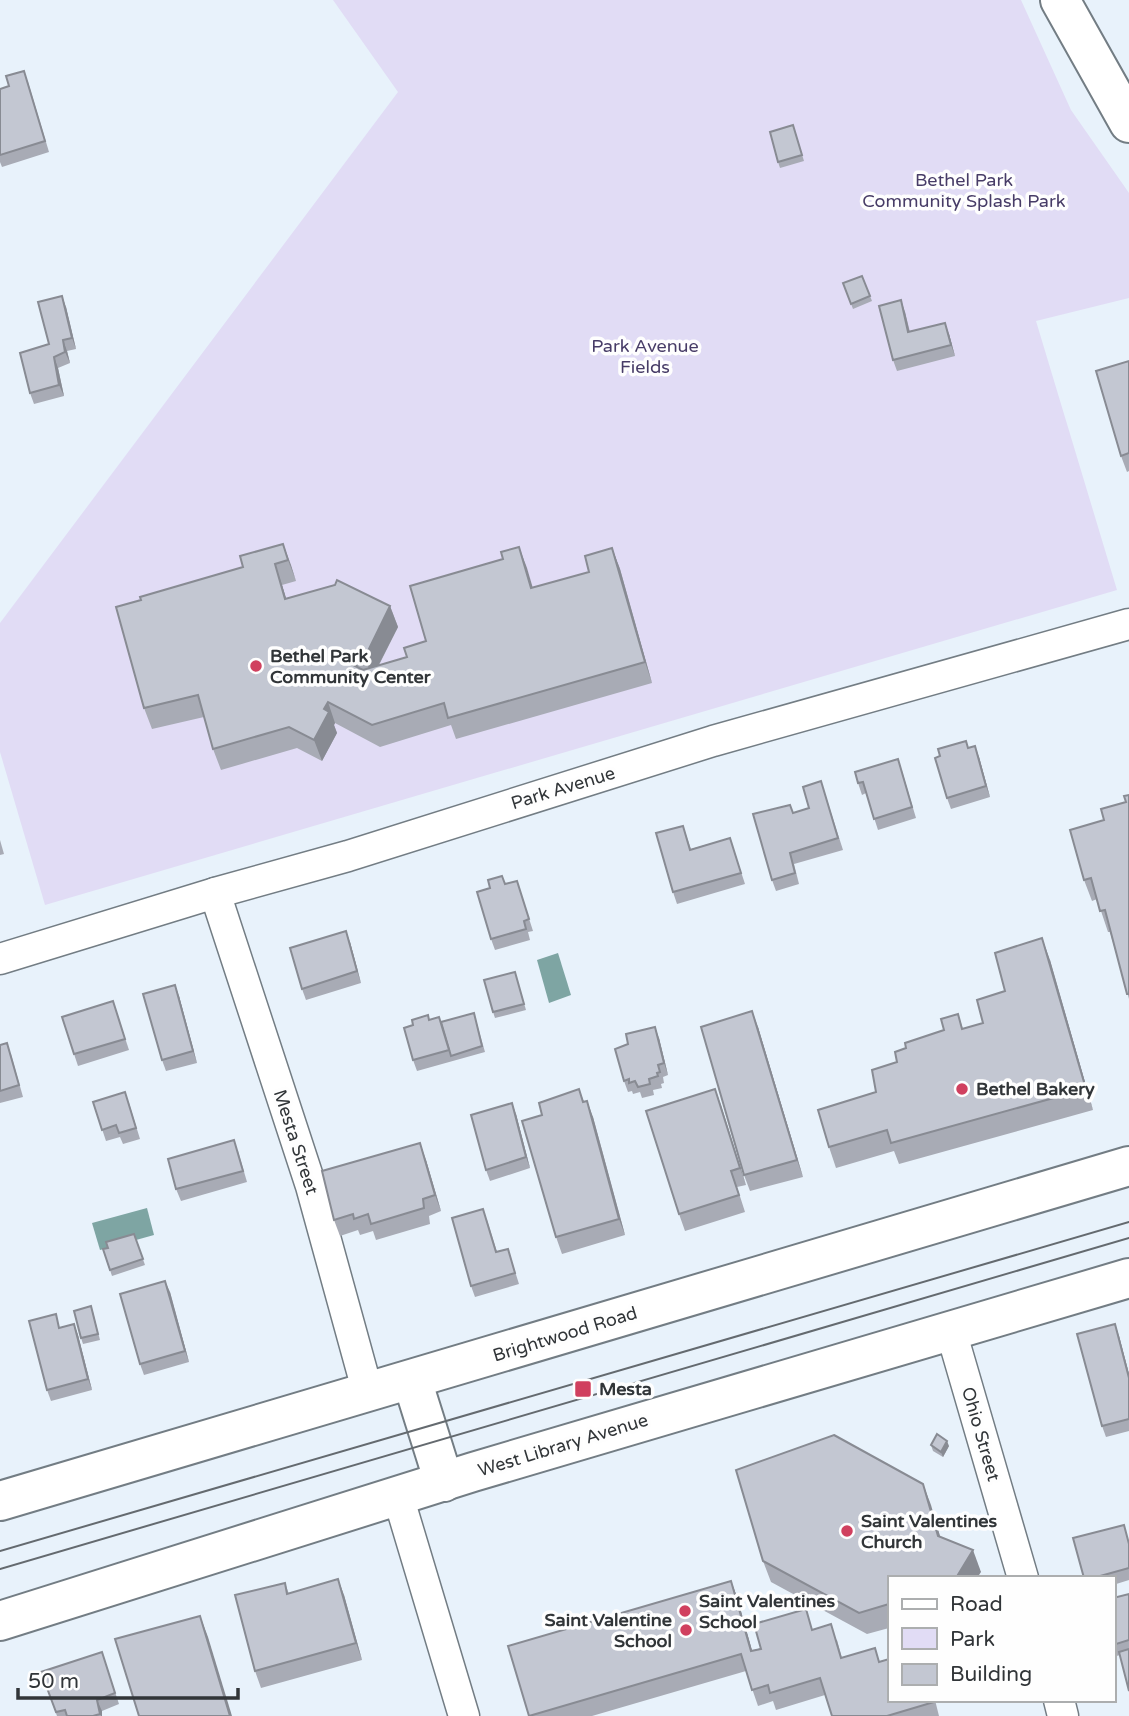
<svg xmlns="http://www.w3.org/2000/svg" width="1129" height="1716" viewBox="0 0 1129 1716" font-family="'Varela Round',sans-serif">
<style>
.green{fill:#e1dcf5}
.water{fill:#7ea5a3}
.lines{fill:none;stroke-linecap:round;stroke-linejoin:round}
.street-casing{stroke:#737d84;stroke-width:33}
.secondary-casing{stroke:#737d84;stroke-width:42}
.street{stroke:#fff;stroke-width:30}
.secondary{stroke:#fff;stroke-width:38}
.tram{stroke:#646a6f;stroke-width:2}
.wall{fill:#a8abb5}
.shaded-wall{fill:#888b93}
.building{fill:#c3c7d2;stroke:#888b93;stroke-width:2}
.poi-dot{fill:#d0405f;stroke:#fefefe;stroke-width:2.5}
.labels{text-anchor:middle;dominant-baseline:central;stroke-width:7;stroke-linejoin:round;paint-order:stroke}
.park-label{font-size:18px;fill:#473c67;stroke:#fefefe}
.poi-label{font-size:18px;font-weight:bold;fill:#313538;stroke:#fefefe;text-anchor:start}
.street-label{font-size:18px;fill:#313538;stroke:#fefefe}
</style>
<rect width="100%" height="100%" fill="#e8f2fb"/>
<path class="green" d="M333,0H1021L1071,110L1129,193V298L1036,321L1117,590L45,905L0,752V623L398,92Z"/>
<g class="water">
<path d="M558,953L571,995L549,1003L537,960Z"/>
<path d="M147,1208L154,1235L100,1250L92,1223Z"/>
</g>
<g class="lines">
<defs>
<g id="street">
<path d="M215,893L311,1186L368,1393"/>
<path d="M0,959L215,893L348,856L713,741L1129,624"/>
<path d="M951,1331L1023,1578"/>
<path d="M398,1496L464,1716"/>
<path d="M1059,1700L1063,1716"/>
</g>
<g id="secondary">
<path d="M1060,0L1129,123"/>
<path d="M412,1380L444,1482"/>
<path d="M0,1501L1129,1166"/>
<path d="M0,1621L473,1472L1129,1278"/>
</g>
</defs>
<use href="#street" class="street-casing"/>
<use href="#secondary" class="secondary-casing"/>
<use href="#street" class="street"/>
<use href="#secondary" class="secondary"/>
<g class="tram">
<path d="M0,1551L1129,1222"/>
<path d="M0,1569L1129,1238"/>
</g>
</g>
<g class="wall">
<path d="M28,82L49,152L2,167L0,162V89Z"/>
<path d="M793,125L804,161L780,168L778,162Z"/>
<path d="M862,276L872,301L853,309L843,283Z"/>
<path d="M66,307L76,349L67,351L70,363L58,368L64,396L34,404L30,393L49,344Z"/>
<path d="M905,312L910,332L949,334L955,356L897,371L893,360Z"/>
<path d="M1129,361V471L1127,472L1121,456Z"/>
<path d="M283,544L296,581L282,585L286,599L390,606L398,627L379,665L407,657L426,641L503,559L519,547L532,588L589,572L612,548L620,569L652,683L456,739L451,725L380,747L335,723L334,725L337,733L322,761L297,748L221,770L213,749L204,717L152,729L144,708L243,567Z"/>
<path d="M968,748L979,757L990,797L951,809L947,798Z"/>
<path d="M902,771L916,818L878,830L866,793L862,795L858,783Z"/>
<path d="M821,781L843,850L794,864L799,884L776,891L772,880L793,813L809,808Z"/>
<path d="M1129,795V999L1110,932H1108L1097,899L1092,901L1084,880L1104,820L1126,802Z"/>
<path d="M683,826L691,849L730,838L745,884L677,904L673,892Z"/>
<path d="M0,840L4,854L0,855Z"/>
<path d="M517,881L533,931L528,932L530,940L495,950L491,939L505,884Z"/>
<path d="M350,942L361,983L306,1000L302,989Z"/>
<path d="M1050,960L1093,1110L899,1164L894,1151L836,1168L829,1147L876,1092L906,1048L944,1030L958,1014L963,1029L983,1023L1005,991Z"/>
<path d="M515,972L526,1010L495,1018L493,1012Z"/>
<path d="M179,996L197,1063L166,1071L162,1060Z"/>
<path d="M113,1001L129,1050L78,1066L74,1054Z"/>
<path d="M474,1013L485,1052L417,1071L413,1060V1025L429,1020L441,1022Z"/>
<path d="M758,1027L803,1177L750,1191L744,1175Z"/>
<path d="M659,1038L668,1075L663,1077L664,1083L661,1084L662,1088L653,1090L654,1095L642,1098L640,1092L633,1094L632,1091L628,1092L624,1081L628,1044Z"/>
<path d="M0,1045L11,1054L23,1097L0,1103Z"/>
<path d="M579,1089L584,1102L593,1117L625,1235L562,1254L556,1237L542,1115Z"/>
<path d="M715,1089L746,1185L737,1187L745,1212L685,1231L679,1214Z"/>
<path d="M93,1102L129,1103L140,1139L123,1144L120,1137L106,1141Z"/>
<path d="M516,1114L530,1168L490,1181L486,1170Z"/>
<path d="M238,1151L247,1182L181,1201L176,1189Z"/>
<path d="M426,1160L441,1211L429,1216L430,1224L376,1240L373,1231L360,1235L358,1230L340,1236L334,1220Z"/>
<path d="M487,1220L497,1252L508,1249L519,1284L475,1297L471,1286Z"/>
<path d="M134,1234L145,1265L112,1276L110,1270L108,1248Z"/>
<path d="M170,1292L189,1362L144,1375L140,1364Z"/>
<path d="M93,1312L100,1340L83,1344L81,1338Z"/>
<path d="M74,1324L78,1335L92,1390L51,1401L47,1390L60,1328Z"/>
<path d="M1119,1336L1129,1374V1431L1106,1437L1102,1426Z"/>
<path d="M931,1445L949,1446L943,1457L933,1451Z"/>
<path d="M923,1484L940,1536L981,1572L889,1578V1628L867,1634L771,1582L763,1561Z"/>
<path d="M1129,1540V1580L1113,1585V1578H1084Z"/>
<path d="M731,1581L737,1597L752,1651L813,1629L837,1640L842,1658L880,1661L935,1700L939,1716H832L825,1695L776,1710L773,1701L758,1706L746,1671L592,1716H529Z"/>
<path d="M285,1583L289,1594L344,1595L362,1660L261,1688L255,1671Z"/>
<path d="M1129,1594V1691L1120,1655L1113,1657V1598Z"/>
<path d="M102,1652L119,1704L102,1711V1716H57L41,1672Z"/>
</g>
<g class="shaded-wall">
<path d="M62,296L66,307L76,349L72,338Z"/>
<path d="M901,300L905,312L912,343L908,332Z"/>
<path d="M945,323L949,334L955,356L951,345Z"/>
<path d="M63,340L67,351L70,363L65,352Z"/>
<path d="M54,357L58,368L64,396L59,385Z"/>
<path d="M283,544L291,565L296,581L288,560Z"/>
<path d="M519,547L527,568L539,609L531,588Z"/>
<path d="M612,548L620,569L652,683L645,662Z"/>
<path d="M275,564L282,585L293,620L285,599Z"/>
<path d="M390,606L398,627L372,678L365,657Z"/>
<path d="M353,652L360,673L347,662Z"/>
<path d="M328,702L335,723L334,725L337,733L322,761L314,740L324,709Z"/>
<path d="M975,746L979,757L990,797L986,786Z"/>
<path d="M346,931L350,942L361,983L357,971Z"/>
<path d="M1042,938L1050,960L1093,1110L1086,1089Z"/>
<path d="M175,985L179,996L197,1063L193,1051Z"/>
<path d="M752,1011L758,1027L803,1177L797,1160Z"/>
<path d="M655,1027L659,1038L668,1075L664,1063Z"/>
<path d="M715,1089L721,1105L746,1185L740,1168Z"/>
<path d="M587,1101L593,1117L625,1235L619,1219Z"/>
<path d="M512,1103L516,1114L530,1168L526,1157Z"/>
<path d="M420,1143L426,1160L441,1211L435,1195Z"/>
<path d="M165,1281L170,1292L189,1362L185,1351Z"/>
<path d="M74,1324L78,1335L92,1390L88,1379Z"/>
<path d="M1115,1324L1119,1336L1129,1374V1378Z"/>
<path d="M947,1441L949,1446L943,1457L941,1452Z"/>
<path d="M923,1484L931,1505L946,1557L938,1536Z"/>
<path d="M973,1550L981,1572L977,1578H956Z"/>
<path d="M338,1579L344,1595L362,1660L356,1643Z"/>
<path d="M731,1581L737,1597L757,1668L751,1651Z"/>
<path d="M200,1616L208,1637L232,1716H230Z"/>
<path d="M97,1700L102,1711V1716H101L100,1714Z"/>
</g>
<g class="building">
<path d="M24,71L45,141L0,155V89L9,86L6,76Z"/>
<path d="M793,125L802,155L778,162L770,132Z"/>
<path d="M862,276L870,296L851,304L843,283Z"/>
<path d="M62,296L72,338L63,340L65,352L54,357L59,385L30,393L20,353L49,344L38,302Z"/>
<path d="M901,300L908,332L945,323L951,345L893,360L879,306Z"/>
<path d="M1129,361V453L1121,456L1096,371Z"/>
<path d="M283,544L288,560L275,564L285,599L335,585L337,580L390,606L365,657L353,652L347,662L363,670L407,657L404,648L426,641L410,586L503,559L501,552L519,547L531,588L589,572L585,556L612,548L645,662L448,718L444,703L372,725L328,702L324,709L329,712L314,740L289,727L213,749L198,695L144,708L116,607L141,600L140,597L243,567L240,556Z"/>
<path d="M966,741L968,748L975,746L986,786L947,798L935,758L940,756L938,749Z"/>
<path d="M898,759L912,807L874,819L863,782L858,783L855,772Z"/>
<path d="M821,781L838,838L790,853L795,873L772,880L753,814L790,805L793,813L809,808L803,787Z"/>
<path d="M1129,795V994H1127L1105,910L1100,911L1091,878L1084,880L1070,830L1104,820L1101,809L1126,802L1124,796Z"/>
<path d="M683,826L690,850L730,838L741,873L673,892L656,833Z"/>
<path d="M502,876L505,884L517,881L529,919L524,921L526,929L491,939L477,892L490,888L488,880Z"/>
<path d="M346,931L357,971L302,989L290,948Z"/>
<path d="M1042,938L1086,1089L891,1143L887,1130L829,1147L818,1110L876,1092L872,1070L897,1062L895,1052L906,1048L905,1043L944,1030L941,1019L958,1014L962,1029L983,1023L977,1000L1005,991L995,953Z"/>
<path d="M515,972L524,1004L493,1012L484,980Z"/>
<path d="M175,985L193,1051L162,1060L143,994Z"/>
<path d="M113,1001L125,1039L74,1054L62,1017Z"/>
<path d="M752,1011L797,1160L744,1175L701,1027Z"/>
<path d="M474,1013L482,1046L451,1056L441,1022Z"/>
<path d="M428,1015L429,1020L439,1017L449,1050L413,1060L404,1028L413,1025L412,1020Z"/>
<path d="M655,1027L664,1063L658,1065L660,1072L657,1073L658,1076L649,1079L650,1084L638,1087L635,1081L629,1083V1079L624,1081L615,1049L628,1044L626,1034Z"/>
<path d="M7,1043L19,1085L0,1091V1045Z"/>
<path d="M579,1089L583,1102L587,1101L619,1219L556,1237L522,1121L542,1115L539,1103Z"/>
<path d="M715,1089L740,1168L731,1171L739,1195L679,1214L646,1111Z"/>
<path d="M125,1092L136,1128L119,1133L116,1125L102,1130L93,1102Z"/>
<path d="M512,1103L526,1157L486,1170L471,1115Z"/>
<path d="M234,1140L243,1171L176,1189L168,1159Z"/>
<path d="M420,1143L435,1195L423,1199L424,1208L371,1224L368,1214L354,1219L353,1214L334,1220L322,1171Z"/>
<path d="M483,1209L496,1252L508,1249L515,1273L471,1286L452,1218Z"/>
<path d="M134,1234L143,1259L110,1270L103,1249L108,1248L106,1242Z"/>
<path d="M165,1281L185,1351L140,1364L120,1294Z"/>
<path d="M91,1306L98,1334L81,1338L74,1311Z"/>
<path d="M56,1314L59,1328L74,1324L88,1379L47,1390L29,1321Z"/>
<path d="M1115,1324L1129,1378V1419L1102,1426L1077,1334Z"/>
<path d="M937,1434L947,1441L941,1452L931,1445Z"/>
<path d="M834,1435L923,1484L938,1536L973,1550L956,1578H889V1604L859,1613L763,1561L736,1470Z"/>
<path d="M1124,1525L1129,1544V1568L1093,1578H1084L1073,1538Z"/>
<path d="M338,1579L356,1643L255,1671L235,1595L285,1583L287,1594Z"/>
<path d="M731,1581L751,1651L761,1649L754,1624L806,1609L812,1630L831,1624L841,1658L875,1648L879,1662L889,1659V1700H934V1702L887,1716H832L820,1678L770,1693L768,1685L752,1690L741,1654L529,1716L508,1646Z"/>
<path d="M1129,1594V1640L1113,1645V1598Z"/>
<path d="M200,1616L230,1716H139L115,1639Z"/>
<path d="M1129,1649V1691L1119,1652Z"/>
<path d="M102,1652L115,1693L97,1700L100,1714L93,1716H67L65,1710L56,1712L41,1672Z"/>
</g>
<g class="poi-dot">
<circle cx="256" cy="666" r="7"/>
<circle cx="962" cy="1089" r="7"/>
<rect x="574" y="1380" width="18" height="18" rx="3.5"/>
<circle cx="847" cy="1531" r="7"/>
<circle cx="685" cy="1611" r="7"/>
<circle cx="686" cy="1630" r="7"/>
</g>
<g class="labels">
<g class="park-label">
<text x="964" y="180">Bethel Park<tspan x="964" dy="21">Community Splash Park</tspan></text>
<text x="645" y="346">Park Avenue<tspan x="645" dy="21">Fields</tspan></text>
</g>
<g class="poi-label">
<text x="270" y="656">Bethel Park<tspan x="270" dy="21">Community Center</tspan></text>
<text x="976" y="1089">Bethel Bakery</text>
<text x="599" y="1389">Mesta</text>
<text x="861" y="1521">Saint Valentines<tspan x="861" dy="21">Church</tspan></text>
<text x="699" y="1601">Saint Valentines<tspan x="699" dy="21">School</tspan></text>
<text x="672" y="1620" text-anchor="end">Saint Valentine<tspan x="672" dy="21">School</tspan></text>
</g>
<g class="street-label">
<text transform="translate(563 788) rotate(-17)">Park Avenue</text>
<text transform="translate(296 1142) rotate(72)">Mesta Street</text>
<text transform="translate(565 1334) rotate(-17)">Brightwood Road</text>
<text transform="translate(981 1434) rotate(74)">Ohio Street</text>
<text transform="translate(563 1445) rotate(-17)">West Library Avenue</text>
</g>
</g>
<rect x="888" y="1576" width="228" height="126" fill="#fefefe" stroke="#acaeaf" stroke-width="2"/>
<rect x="902" y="1599" width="35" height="10" fill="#ffffff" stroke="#acaeaf" stroke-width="2"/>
<text x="950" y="1611" font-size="21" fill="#313538">Road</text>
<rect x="902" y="1628" width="35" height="21" fill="#e1dcf5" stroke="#acaeaf" stroke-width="2"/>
<text x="950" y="1646" font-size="21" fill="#313538">Park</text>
<rect x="902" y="1664" width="35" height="21" fill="#c3c7d2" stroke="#acaeaf" stroke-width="2"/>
<text x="950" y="1681" font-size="21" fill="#313538">Building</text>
<path d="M18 1688v10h220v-10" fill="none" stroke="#313538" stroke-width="3.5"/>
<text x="28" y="1688" font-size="21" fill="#313538" stroke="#fefefe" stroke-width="5" paint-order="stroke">50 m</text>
</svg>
